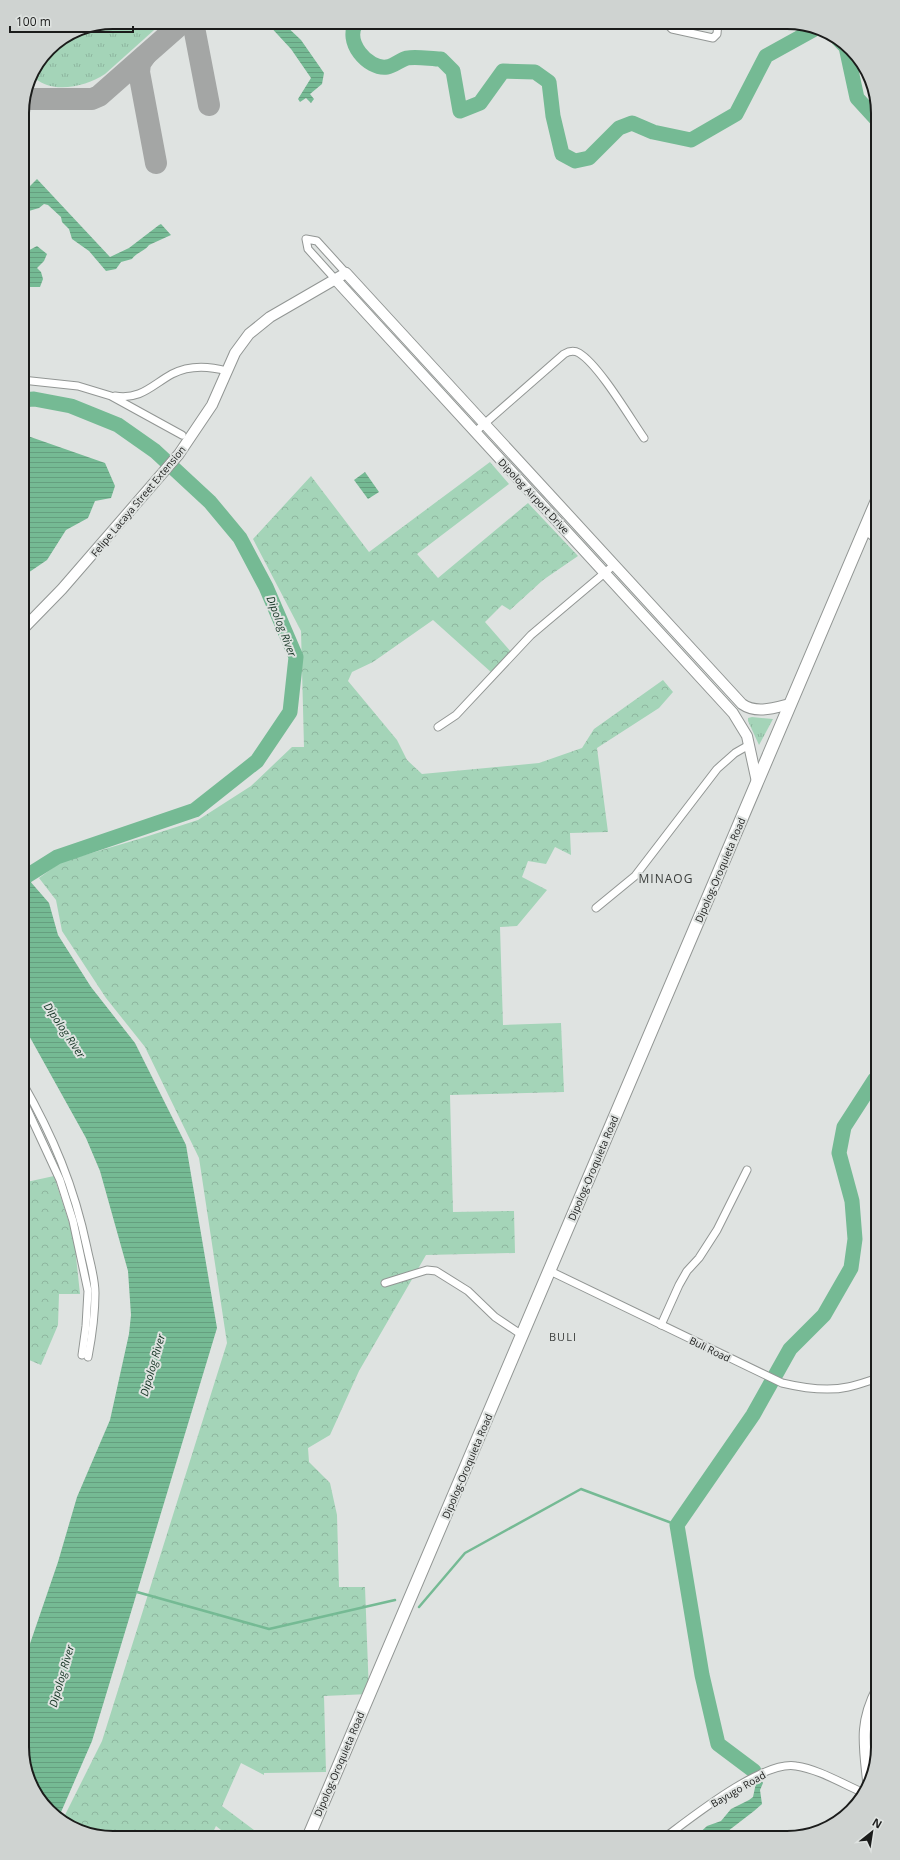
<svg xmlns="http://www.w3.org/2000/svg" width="900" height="1860" viewBox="0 0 900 1860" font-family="'Open Sans',sans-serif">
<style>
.grass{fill:url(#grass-tufts)}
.forest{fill:url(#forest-crowns)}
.water{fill:url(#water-rules)}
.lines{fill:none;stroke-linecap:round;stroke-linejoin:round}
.stream{stroke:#75ba94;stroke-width:2.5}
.river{stroke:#75ba94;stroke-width:15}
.taxiway{stroke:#a4a6a5;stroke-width:22}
.minor-casing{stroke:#929694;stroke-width:9}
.secondary-casing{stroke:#929694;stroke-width:12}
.trunk-casing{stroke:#929694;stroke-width:14}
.minor{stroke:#fff;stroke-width:7}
.secondary{stroke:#fff;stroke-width:10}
.trunk{stroke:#fff;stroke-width:12}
.labels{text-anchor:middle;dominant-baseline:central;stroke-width:4;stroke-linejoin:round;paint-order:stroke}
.street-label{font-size:10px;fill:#1b1c1b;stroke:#dfe3e1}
.water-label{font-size:11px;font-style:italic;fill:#153524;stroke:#dfe3e1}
.neighbourhood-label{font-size:11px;letter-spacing:1px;fill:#3c3f3d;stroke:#dfe3e1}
.quarter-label{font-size:12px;letter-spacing:1px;fill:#3c3f3d;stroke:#dfe3e1}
.rim{fill:none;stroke:#1b1c1b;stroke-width:2}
</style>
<defs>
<pattern id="grass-tufts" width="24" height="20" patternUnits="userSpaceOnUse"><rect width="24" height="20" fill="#a4d4b8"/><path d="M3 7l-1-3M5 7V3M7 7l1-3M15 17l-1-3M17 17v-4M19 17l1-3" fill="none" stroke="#8db59e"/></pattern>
<pattern id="forest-crowns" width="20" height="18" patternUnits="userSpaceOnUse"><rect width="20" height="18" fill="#a4d4b8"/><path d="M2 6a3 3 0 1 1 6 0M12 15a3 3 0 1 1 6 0" fill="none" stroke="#8db59e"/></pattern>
<pattern id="water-rules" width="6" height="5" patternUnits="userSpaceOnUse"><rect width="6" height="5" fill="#75ba94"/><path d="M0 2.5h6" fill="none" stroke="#659f7f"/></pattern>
</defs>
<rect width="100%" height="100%" fill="#dfe3e1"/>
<g class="grass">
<path d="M113,22H163L105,74C85,87 49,96 31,74L49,49L79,29Z"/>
<path d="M752,717L773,719L759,745L748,721V718Z"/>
</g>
<g class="forest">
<path d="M490,462L509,484L417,554L438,578L528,503L578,556L543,580L510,610L502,605L485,622L511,652L492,673L433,620L373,662L352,672L348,681L397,740L407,760L422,774L539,763L582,748L594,729L663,680L673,692L659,708L597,748L608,832L570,833L571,855L555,847L546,864L528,861L522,877L547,890L517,926L500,927L503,1025L561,1023L564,1092L450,1095L453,1212L514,1211L515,1253L426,1255L359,1371L330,1435L308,1448L309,1462L330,1483L337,1515L339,1587H365L369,1694L324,1696L326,1772L264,1773V1775L241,1763L222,1806L258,1833L255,1838H231L216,1826L210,1838H107L62,1821L102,1741L227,1343L199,1158L145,1047L106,998L62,931L56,900L39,878L61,862L139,839L198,820L251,786L292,747H304L301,631L253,539L311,476L369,552Z"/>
<path d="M54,1176L74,1238L80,1294H59L58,1325L41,1365L22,1357V1183Z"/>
</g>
<g class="water">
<path d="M266,22H282L301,40L324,73L322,84L310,94L314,99L311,103L306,98L300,102L298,99L311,78L291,49Z"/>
<path d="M37,179L110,257L129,248L159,225L161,224L171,235L149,245C145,251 136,253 132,259L121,262L116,269L106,271L89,251L72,239L69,229L62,222L61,217L48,205L44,204L39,208L22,213V194Z"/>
<path d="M37,246L47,254L44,261L37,268L41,272L43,279L40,287H22V254Z"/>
<path d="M22,434L105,463L115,486L111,498L95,501L88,518L66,530L47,560L22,577Z"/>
<path d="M365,472L379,492L368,499L354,480Z"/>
<path d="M22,872L49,903L58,935L91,987L135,1043L186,1145L217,1328L92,1741L58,1819L29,1781L22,1747V1667L58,1562L77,1497L110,1420L129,1334L131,1315L128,1271L100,1171L86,1138L22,1023Z"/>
<path d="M761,1780L763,1783L760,1790L762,1804L754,1811L719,1838H694L707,1826L721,1821L731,1809L749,1800L753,1797L756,1783Z"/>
</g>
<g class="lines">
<g class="stream">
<path d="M137,1592L269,1629L395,1600"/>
<path d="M419,1607L465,1553L581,1489L677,1525"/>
</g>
<g class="river">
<path d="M357,22C343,41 368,70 387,67C394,66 400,60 407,58C417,56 431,59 441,59L453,71L460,111L480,103L503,71L535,72L549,82L553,116L562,154L575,161L589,158L619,128L632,123L653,132L691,140L736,114L766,56L813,30"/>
<path d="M838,39L846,47L857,98L878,121"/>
<path d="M22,879L57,857L195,810L257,761L290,712L296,657L266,587L240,538L210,502L155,451L118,425L71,406L34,399L22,400"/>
<path d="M754,1771L718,1744L702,1675L677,1525L753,1415L790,1349L824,1315L851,1268L855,1239L852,1201L839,1153L844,1127L875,1079"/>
</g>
<g class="taxiway">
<path d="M193,22L209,105"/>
<path d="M145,56L140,63L139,72L156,163"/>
<path d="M24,99H92L99,96L183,22"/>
</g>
<defs>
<g id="minor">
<path d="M668,22V25L672,29L713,38L717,34L718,22"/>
<path d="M335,279L308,249L306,239L317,241L346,273"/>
<path d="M22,380L78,386L111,396L182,435"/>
<path d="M115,396C141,400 152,385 172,374C189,365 209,366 227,371"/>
<path d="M475,432L564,354C569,351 574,350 579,353C599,365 630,418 644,438"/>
<path d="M865,530L878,541"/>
<path d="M438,727L456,715L531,635L614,565"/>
<path d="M596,908L635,876L717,769L735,753L749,745"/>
<path d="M22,1082C53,1136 74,1186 87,1248C90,1263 95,1278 95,1293C95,1315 92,1336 88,1357"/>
<path d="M22,1098L60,1180L73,1221L88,1291L86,1326L82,1355"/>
<path d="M550,1271L782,1383C803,1388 826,1392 848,1387C858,1385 868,1381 878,1378"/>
<path d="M385,1283L427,1270L436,1271L468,1291L495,1317L522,1335"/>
<path d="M661,1325L679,1285L687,1271L699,1258L717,1230L747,1170"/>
<path d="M664,1838C691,1818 763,1760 796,1766C818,1769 843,1784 864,1793"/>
</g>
<g id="secondary">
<path d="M335,279L733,713L747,736L757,782"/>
<path d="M22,630L62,589L179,454L212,405L235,353L249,334L270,317L346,273L742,704C756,714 774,708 790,704"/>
<path d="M868,1780C864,1743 860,1722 878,1688"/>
</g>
<path id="trunk" d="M308,1838L878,498"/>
</defs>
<use href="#minor" class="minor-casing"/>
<use href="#secondary" class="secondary-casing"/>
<use href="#trunk" class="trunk-casing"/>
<use href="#minor" class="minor"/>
<use href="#secondary" class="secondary"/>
<use href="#trunk" class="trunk"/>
</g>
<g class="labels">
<g class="street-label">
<text transform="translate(534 496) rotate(47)">Dipolog Airport Drive</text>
<text transform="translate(138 501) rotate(-50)">Felipe Lacaya Street Extension</text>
<text transform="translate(720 870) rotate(-67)">Dipolog-Oroquieta Road</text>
<text transform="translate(593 1168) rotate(-67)">Dipolog-Oroquieta Road</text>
<text transform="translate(710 1349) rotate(26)">Buli Road</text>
<text transform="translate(467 1466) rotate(-67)">Dipolog-Oroquieta Road</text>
<text transform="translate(339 1764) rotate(-67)">Dipolog-Oroquieta Road</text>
<text transform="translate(738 1789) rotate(-30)">Bayugo Road</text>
</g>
<g class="water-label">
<text transform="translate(282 626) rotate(69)">Dipolog River</text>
<text transform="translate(65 1030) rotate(56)">Dipolog River</text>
<text transform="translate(152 1365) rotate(-74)">Dipolog River</text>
<text transform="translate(61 1676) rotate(-74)">Dipolog River</text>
</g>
<g class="neighbourhood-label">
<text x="563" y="1336">BULI</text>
</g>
<g class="quarter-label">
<text x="666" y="878">MINAOG</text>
</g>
</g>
<path d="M0 0H900V1860H0ZM113 29H787A84 84 0 0 1 871 113V1747A84 84 0 0 1 787 1831H113A84 84 0 0 1 29 1747V113A84 84 0 0 1 113 29Z" fill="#cfd3d1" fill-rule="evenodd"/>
<path class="rim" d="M113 29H787A84 84 0 0 1 871 113V1747A84 84 0 0 1 787 1831H113A84 84 0 0 1 29 1747V113A84 84 0 0 1 113 29Z"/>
<g transform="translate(872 1832) rotate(30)" stroke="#dfe3e1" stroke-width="3" paint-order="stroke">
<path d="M0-3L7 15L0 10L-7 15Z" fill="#1b1c1b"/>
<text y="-6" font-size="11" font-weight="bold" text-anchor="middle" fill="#1b1c1b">N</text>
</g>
<path d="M10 26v6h123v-6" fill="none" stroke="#1b1c1b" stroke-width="2"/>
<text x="16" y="26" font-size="12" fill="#1b1c1b" stroke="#dfe3e1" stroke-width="3" paint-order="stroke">100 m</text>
</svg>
